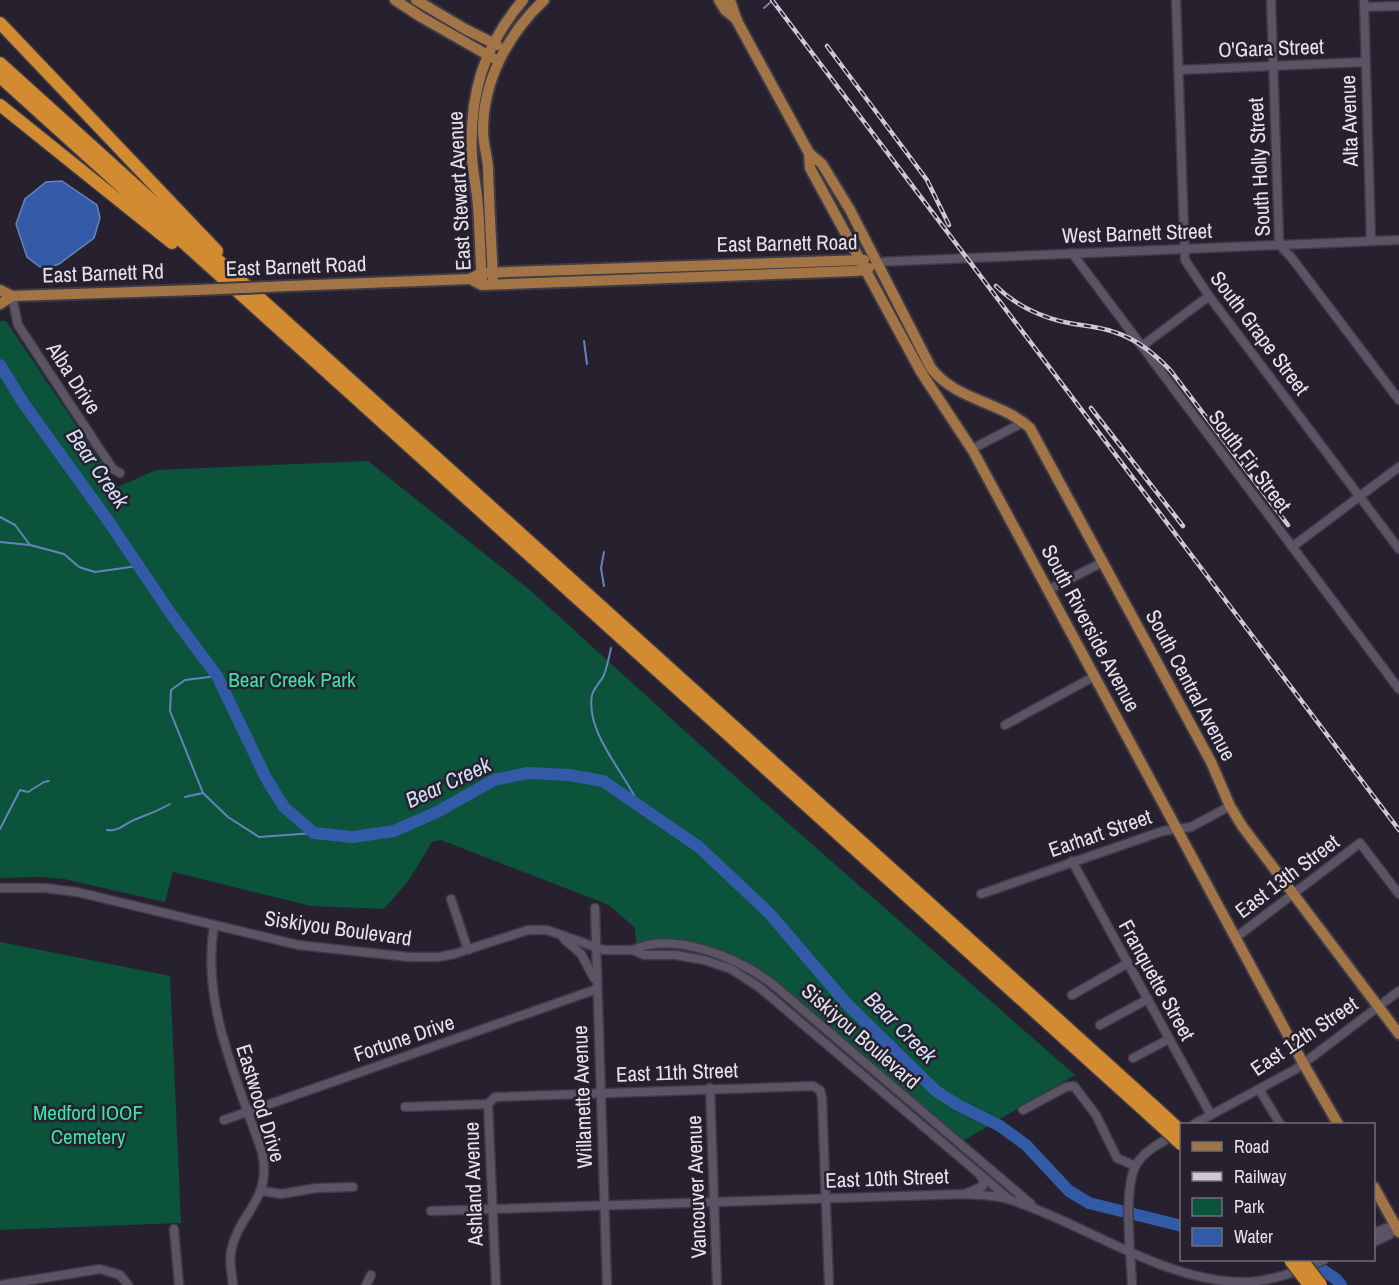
<svg xmlns="http://www.w3.org/2000/svg" width="1399" height="1285" viewBox="0 0 1399 1285" font-family="'Archivo Narrow',sans-serif">
<style>
.green{fill:#0b533a}
.water{fill:#325aa6;stroke:#6883bb;stroke-width:1.5}
.lines{fill:none;stroke-linecap:round;stroke-linejoin:round}
.stream{stroke:#6883bb;stroke-width:2}
.river{stroke:#325aa6;stroke-width:12}
.minor-casing{stroke:#3e3a46;stroke-width:11}
.major-casing{stroke:#3e3a46;stroke-width:14}
.highway-casing{stroke:#3e3a46;stroke-width:15}
.minor{stroke:#5a5465;stroke-width:8}
.major{stroke:#a37546;stroke-width:10}
.highway{stroke:#d38b31;stroke-width:12}
.rail-casing{stroke:#cdc9d4;stroke-width:4.5}
.rail{stroke:#26202f;stroke-width:2;stroke-dasharray:7;stroke-linecap:butt}
.major-bridge-casing{stroke:#3e3a46;stroke-width:14;stroke-linecap:butt}
.highway-bridge-casing{stroke:#3e3a46;stroke-width:15;stroke-linecap:butt}
.major-bridge{stroke:#a37546;stroke-width:10}
.highway-bridge{stroke:#d38b31;stroke-width:12}
.labels{text-anchor:middle;dominant-baseline:central;stroke-width:5;stroke-linejoin:round;paint-order:stroke}
.street-label{font-size:21px;fill:#e5e2ec;stroke:#26202f}
.park-label{font-size:21px;fill:#3de2a5;stroke:#26202f}
.water-label{font-size:22px;font-style:italic;fill:#d2def3;stroke:#26202f}
</style>
<rect width="100%" height="100%" fill="#26202f"/>
<g class="green">
<path d="M0,321H6L118,487L156,470L368,461L530,590L740,781L1075,1075L961,1142L745,963L661,942L636,943L635,928L609,905L441,840L432,842L409,880L384,909L311,906L173,872L165,902L64,879L41,877L0,878Z"/>
<path d="M0,942L170,976L181,1223L0,1230Z"/>
</g>
<path class="water" d="M62,181L97,205L100,218L94,238L59,264L50,267H40L27,257L16,224L25,199L46,182Z"/>
<g class="lines">
<g class="stream">
<path d="M764,8L773,0"/>
<path d="M584,341L587,364"/>
<path d="M0,517L15,525L30,545"/>
<path d="M0,542L30,545L64,554L79,567L95,572L138,566"/>
<path d="M604,552L601,568L604,586"/>
<path d="M611,648C609,657 607,667 604,675C601,682 594,687 592,695C585,733 626,774 640,807"/>
<path d="M203,793L170,711L171,690L185,680L217,676"/>
<path d="M185,797L203,793L228,817L259,837L314,833"/>
<path d="M0,829L20,790L28,792L44,782L49,781"/>
<path d="M107,830C118,832 124,824 134,820C148,814 156,812 170,804"/>
</g>
<g class="river">
<path d="M0,365L22,401L109,522L171,614L217,676L266,778L284,807L314,833L353,837L394,831L437,812L494,780L528,773L569,775L603,781L699,847L770,914L846,1003L936,1091L958,1105L1000,1126L1026,1145L1069,1191L1089,1203L1182,1226"/>
<path d="M1308,1260L1336,1279L1341,1285"/>
</g>
<defs>
<g id="minor">
<path d="M1176,0L1185,260L1209,296L1399,549"/>
<path d="M1271,0L1279,240L1283,249L1291,257L1399,400"/>
<path d="M1364,0L1371,241"/>
<path d="M1364,7L1399,6"/>
<path d="M1178,70L1365,62"/>
<path d="M1072,253L1399,689"/>
<path d="M876,262L1399,240"/>
<path d="M12,296L18,325L95,442L113,469L120,473"/>
<path d="M1142,346L1209,296"/>
<path d="M972,449L1024,422"/>
<path d="M1292,547L1399,467"/>
<path d="M1048,590L1103,562"/>
<path d="M1005,725L1095,676"/>
<path d="M1072,861L1211,1115"/>
<path d="M0,888H45L77,892L298,945L409,957H438L454,954L528,930H547L604,950H633L644,955H676L704,960L731,969L759,987L1009,1199"/>
<path d="M981,894L1163,831L1191,827L1230,806"/>
<path d="M451,899L468,950"/>
<path d="M595,908L607,1285"/>
<path d="M214,925C201,1004 237,1079 262,1152C273,1201 238,1212 231,1252C229,1263 232,1274 233,1285"/>
<path d="M1235,938L1360,843L1399,894"/>
<path d="M564,939L581,954L594,978"/>
<path d="M633,950C675,930 741,959 775,986L1031,1204"/>
<path d="M1072,995L1128,963"/>
<path d="M1100,1025L1148,999"/>
<path d="M1133,1058L1169,1039"/>
<path d="M710,1088L717,1285"/>
<path d="M1259,1089L1280,1124"/>
<path d="M405,1107L488,1104"/>
<path d="M1023,1110L1066,1087L1074,1086L1096,1115L1117,1158L1135,1166"/>
<path d="M224,1120L597,989"/>
<path d="M1194,1124L1296,1069L1399,991"/>
<path d="M262,1191L281,1194L317,1188L353,1187"/>
<path d="M967,1193L983,1186V1180L980,1175"/>
<path d="M431,1211L966,1194C980,1195 997,1195 1011,1200C1087,1224 1167,1285 1250,1282C1276,1280 1300,1270 1324,1260"/>
<path d="M174,1229L179,1285"/>
<path d="M1374,1233L1386,1228L1399,1227"/>
<path d="M1374,1242L1389,1235L1397,1228"/>
<path d="M0,1285L100,1269L120,1275L128,1285"/>
<path d="M366,1285L371,1275"/>
<path d="M496,1285L488,1104L495,1097L813,1086L820,1090L822,1098L829,1285"/>
<path d="M1132,1285C1131,1255 1123,1194 1135,1167C1143,1151 1160,1143 1175,1135"/>
</g>
<g id="major">
<path d="M395,0L421,17L493,58"/>
<path d="M416,0L465,29L497,45"/>
<path d="M719,0L725,10L737,20"/>
<path d="M730,0L737,21L809,153L822,164L850,210L931,368C956,401 1001,401 1030,428L1211,762L1230,806L1242,826L1399,1034"/>
<path d="M809,153L810,168L921,372L973,451L1303,1063L1338,1124"/>
<path d="M493,278C491,241 489,204 488,167C487,155 483,143 483,131C483,80 508,34 544,0"/>
<path d="M470,279L482,285L855,271L866,270L869,268"/>
<path d="M482,280C480,256 480,231 478,207C477,190 473,173 472,157C469,95 483,47 523,0"/>
<path d="M288,286L470,279L481,273L864,260"/>
<path d="M0,290L12,296L196,290"/>
<path d="M0,304L12,296"/>
<path d="M1374,1187L1399,1232"/>
</g>
<g id="highway">
<path d="M0,23L217,251"/>
<path d="M0,63L1155,1107"/>
<path d="M0,77L1148,1114"/>
<path d="M0,105L172,243"/>
</g>
</defs>
<use href="#minor" class="minor-casing"/>
<use href="#major" class="major-casing"/>
<use href="#highway" class="highway-casing"/>
<use href="#minor" class="minor"/>
<use href="#major" class="major"/>
<use href="#highway" class="highway"/>
<defs>
<g id="rail">
<path d="M772,0L1399,830"/>
<path d="M827,46L927,180L949,225"/>
<path d="M996,286C1015,305 1042,318 1069,323C1084,326 1100,327 1114,332C1137,339 1155,354 1171,371L1288,525"/>
<path d="M1091,408L1183,526"/>
</g>
</defs>
<use href="#rail" class="rail-casing"/>
<use href="#rail" class="rail"/>
<defs>
<path id="major-bridge" d="M196,290L288,286"/>
<g id="highway-bridge">
<path d="M1155,1107L1182,1132"/>
<path d="M1148,1114L1182,1145"/>
<path d="M1290,1260L1309,1285"/>
<path d="M1302,1260L1321,1285"/>
</g>
</defs>
<use href="#major-bridge" class="major-bridge-casing"/>
<use href="#highway-bridge" class="highway-bridge-casing"/>
<use href="#major-bridge" class="major-bridge"/>
<use href="#highway-bridge" class="highway-bridge"/>
</g>
<g class="labels">
<g class="street-label">
<text transform="translate(1271 48) rotate(-2)">O'Gara Street</text>
<text transform="translate(1349 121) rotate(-92)">Alta Avenue</text>
<text transform="translate(1259 167) rotate(-93)">South Holly Street</text>
<text transform="translate(459 191) rotate(-93)">East Stewart Avenue</text>
<text transform="translate(1137 233) rotate(-2)">West Barnett Street</text>
<text transform="translate(787 243) rotate(-1)">East Barnett Road</text>
<text transform="translate(296 266) rotate(-2)">East Barnett Road</text>
<text transform="translate(103 273) rotate(-2)">East Barnett Rd</text>
<text transform="translate(1260 333) rotate(53)">South Grape Street</text>
<text transform="translate(74 378) rotate(57)">Alba Drive</text>
<text transform="translate(1250 461) rotate(53)">South Fir Street</text>
<text transform="translate(1091 628) rotate(62)">South Riverside Avenue</text>
<text transform="translate(1191 685) rotate(62)">South Central Avenue</text>
<text transform="translate(1100 833) rotate(-19)">Earhart Street</text>
<text transform="translate(1287 876) rotate(-37)">East 13th Street</text>
<text transform="translate(338 928) rotate(8)">Siskiyou Boulevard</text>
<text transform="translate(1157 980) rotate(61)">Franquette Street</text>
<text transform="translate(861 1036) rotate(41)">Siskiyou Boulevard</text>
<text transform="translate(1304 1036) rotate(-34)">East 12th Street</text>
<text transform="translate(404 1038) rotate(-19)">Fortune Drive</text>
<text transform="translate(677 1072) rotate(-2)">East 11th Street</text>
<text transform="translate(582 1097) rotate(-92)">Willamette Avenue</text>
<text transform="translate(261 1103) rotate(73)">Eastwood Drive</text>
<text transform="translate(887 1178) rotate(-2)">East 10th Street</text>
<text transform="translate(473 1184) rotate(-92)">Ashland Avenue</text>
<text transform="translate(696 1187) rotate(-92)">Vancouver Avenue</text>
</g>
<g class="park-label">
<text x="292" y="679">Bear Creek Park</text>
<text x="88" y="1112">Medford IOOF<tspan x="88" dy="24">Cemetery</tspan></text>
</g>
<g class="water-label">
<text transform="translate(98 468) rotate(55)">Bear Creek</text>
<text transform="translate(448 782) rotate(-25)">Bear Creek</text>
<text transform="translate(901 1027) rotate(45)">Bear Creek</text>
</g>
</g>
<rect x="1180" y="1123" width="195" height="138" fill="#26202f" stroke="#726e7b" stroke-width="1.5"/>
<rect x="1192" y="1142" width="30" height="9" fill="#a37546" stroke="#726e7b" stroke-width="1.5"/>
<text x="1234" y="1153" font-size="18" fill="#e5e2ec">Road</text>
<rect x="1192" y="1172" width="30" height="9" fill="#cdc9d4" stroke="#726e7b" stroke-width="1.5"/>
<text x="1234" y="1183" font-size="18" fill="#e5e2ec">Railway</text>
<rect x="1192" y="1198" width="30" height="18" fill="#0b533a" stroke="#726e7b" stroke-width="1.5"/>
<text x="1234" y="1213" font-size="18" fill="#e5e2ec">Park</text>
<rect x="1192" y="1228" width="30" height="18" fill="#325aa6" stroke="#726e7b" stroke-width="1.5"/>
<text x="1234" y="1243" font-size="18" fill="#e5e2ec">Water</text>
</svg>
